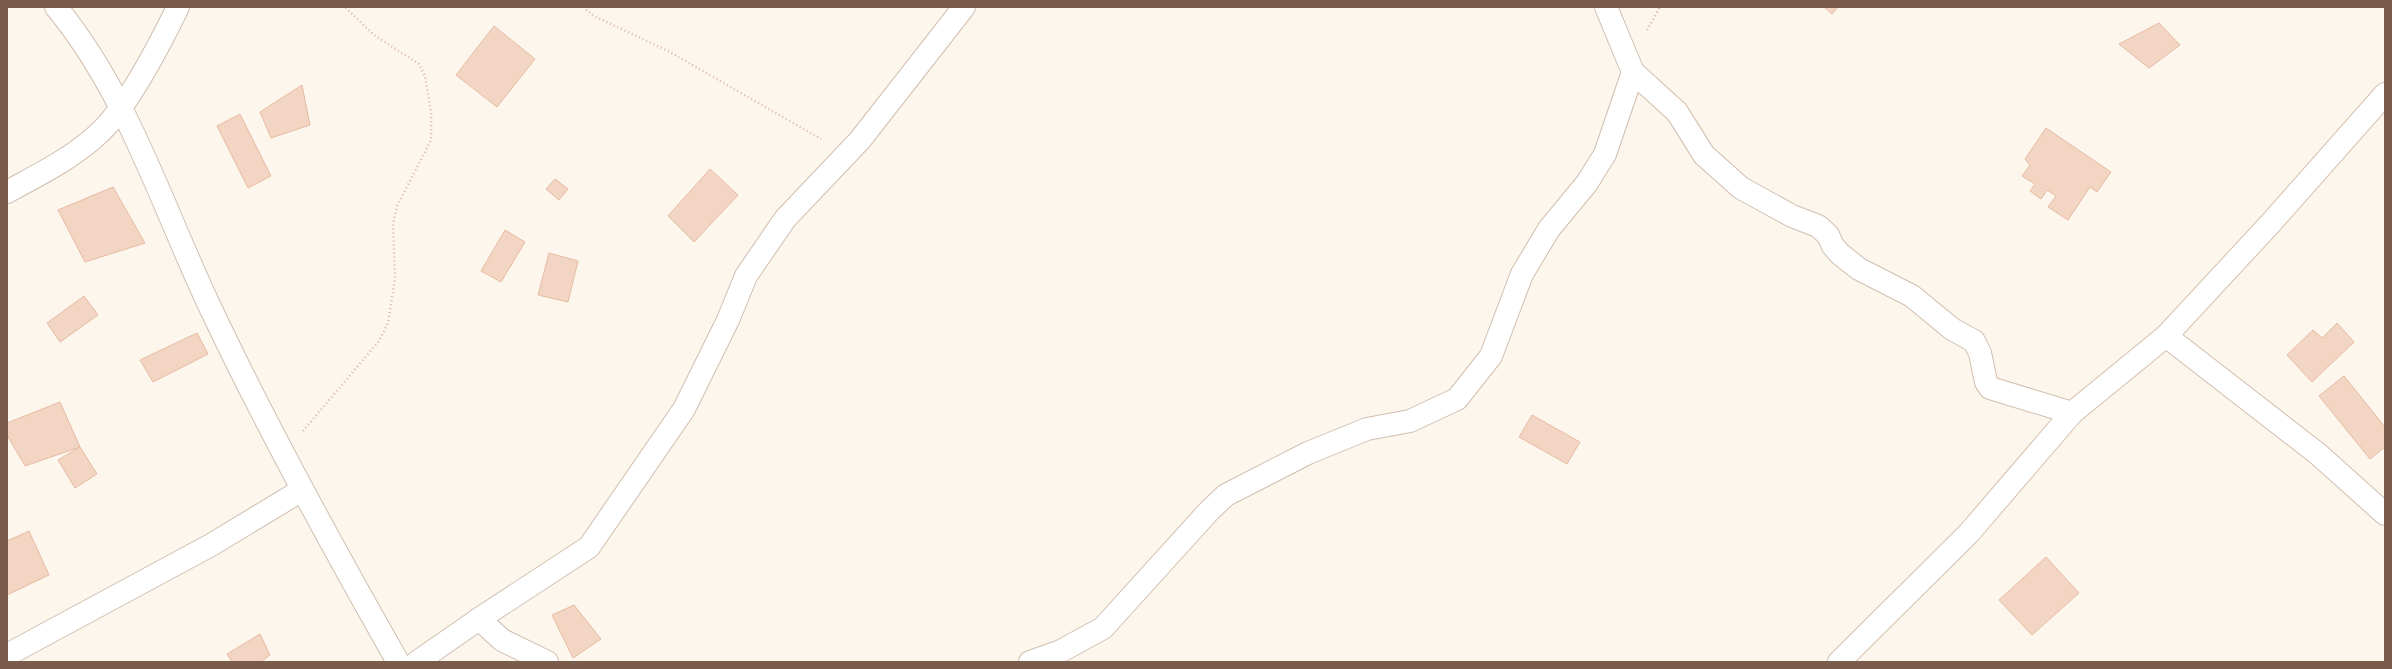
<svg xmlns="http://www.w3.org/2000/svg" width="2392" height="669" viewBox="0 0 2392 669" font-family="Manrope,sans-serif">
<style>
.building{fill:#f3d5c3;stroke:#e6bba3}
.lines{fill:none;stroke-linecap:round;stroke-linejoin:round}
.street-casing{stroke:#d1beb0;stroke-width:24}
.secondary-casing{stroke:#d6c0b0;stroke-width:24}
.path{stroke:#d9b8a5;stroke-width:2.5;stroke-dasharray:1 3;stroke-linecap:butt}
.street{stroke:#fff;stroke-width:22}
.secondary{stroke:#fff;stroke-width:22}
</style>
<rect width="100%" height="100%" fill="#fdf6ec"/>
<g class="building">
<path d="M1824,7H1838L1832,14Z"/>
<path d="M2159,23L2180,45L2149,68L2119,44Z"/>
<path d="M494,26L535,59L497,107L456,75Z"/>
<path d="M302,85L310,125L271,138L260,112Z"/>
<path d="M240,114L271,176L248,188L217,126Z"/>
<path d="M2046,128L2111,172L2097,192L2090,187L2068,220L2048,207L2056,196L2047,190L2041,199L2030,191L2035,184L2022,176L2030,165L2025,159Z"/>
<path d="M710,169L738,195L694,242L668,216Z"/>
<path d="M555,179L568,189L559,200L546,189Z"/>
<path d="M113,187L145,243L85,262L58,210Z"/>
<path d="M505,230L525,242L501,282L481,271Z"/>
<path d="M549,253L578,261L568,302L538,295Z"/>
<path d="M84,296L98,315L60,342L47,323Z"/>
<path d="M2337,323L2354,342L2312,382L2287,355L2313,330L2322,338Z"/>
<path d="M197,333L208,354L153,382L140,360Z"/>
<path d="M2344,376L2385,427V447L2370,459L2319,396Z"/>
<path d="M60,402L80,447L25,466L7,435V423Z"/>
<path d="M1532,415L1580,442L1567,464L1519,437Z"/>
<path d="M80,447L97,474L75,488L58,460Z"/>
<path d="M29,531L49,575L7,595V541Z"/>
<path d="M2046,557L2079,593L2032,635L1999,600Z"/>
<path d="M574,605L601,639L573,658L552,615Z"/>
<path d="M260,634L270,655L261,662H232L227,654Z"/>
</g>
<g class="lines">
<defs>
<g id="street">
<path d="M56,7C128,94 162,206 210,307C267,428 332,546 398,662"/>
<path d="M1606,7L1633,72L1677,112L1704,155L1741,188L1792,216L1818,226L1828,235L1833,246L1840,254L1859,269L1912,296L1952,329L1974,341L1980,353L1986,382L1990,388L2072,413"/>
<path d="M7,192C38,175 71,159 97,135C127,109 160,44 178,7"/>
<path d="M2166,336L2318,454L2385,514"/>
<path d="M479,619L502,640L547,662"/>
<path d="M7,655L211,545L302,490"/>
<path d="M417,662L479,619L589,547L684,409L728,320L746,276L785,219L860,140L964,7"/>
<path d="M1030,662L1061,651L1103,628L1209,511L1226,495L1308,453L1367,429L1410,421L1457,399L1491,356L1522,274L1549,229L1587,183L1605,154L1633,72"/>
</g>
<path id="secondary" d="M1839,662L1969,533L2072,413L2166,336L2269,225L2385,94"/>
</defs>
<use href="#street" class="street-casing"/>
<use href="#secondary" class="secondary-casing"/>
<g class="path">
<path d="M583,7L594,16L668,51L821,139"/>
<path d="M1647,30L1660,7"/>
<path d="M303,431L379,341L388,323L395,279L393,224L397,206L431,140V112L425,76L419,64L374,35L345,7"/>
</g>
<use href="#street" class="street"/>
<use href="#secondary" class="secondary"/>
</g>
<rect width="2392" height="669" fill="none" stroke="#7a5c4d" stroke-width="16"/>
</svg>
